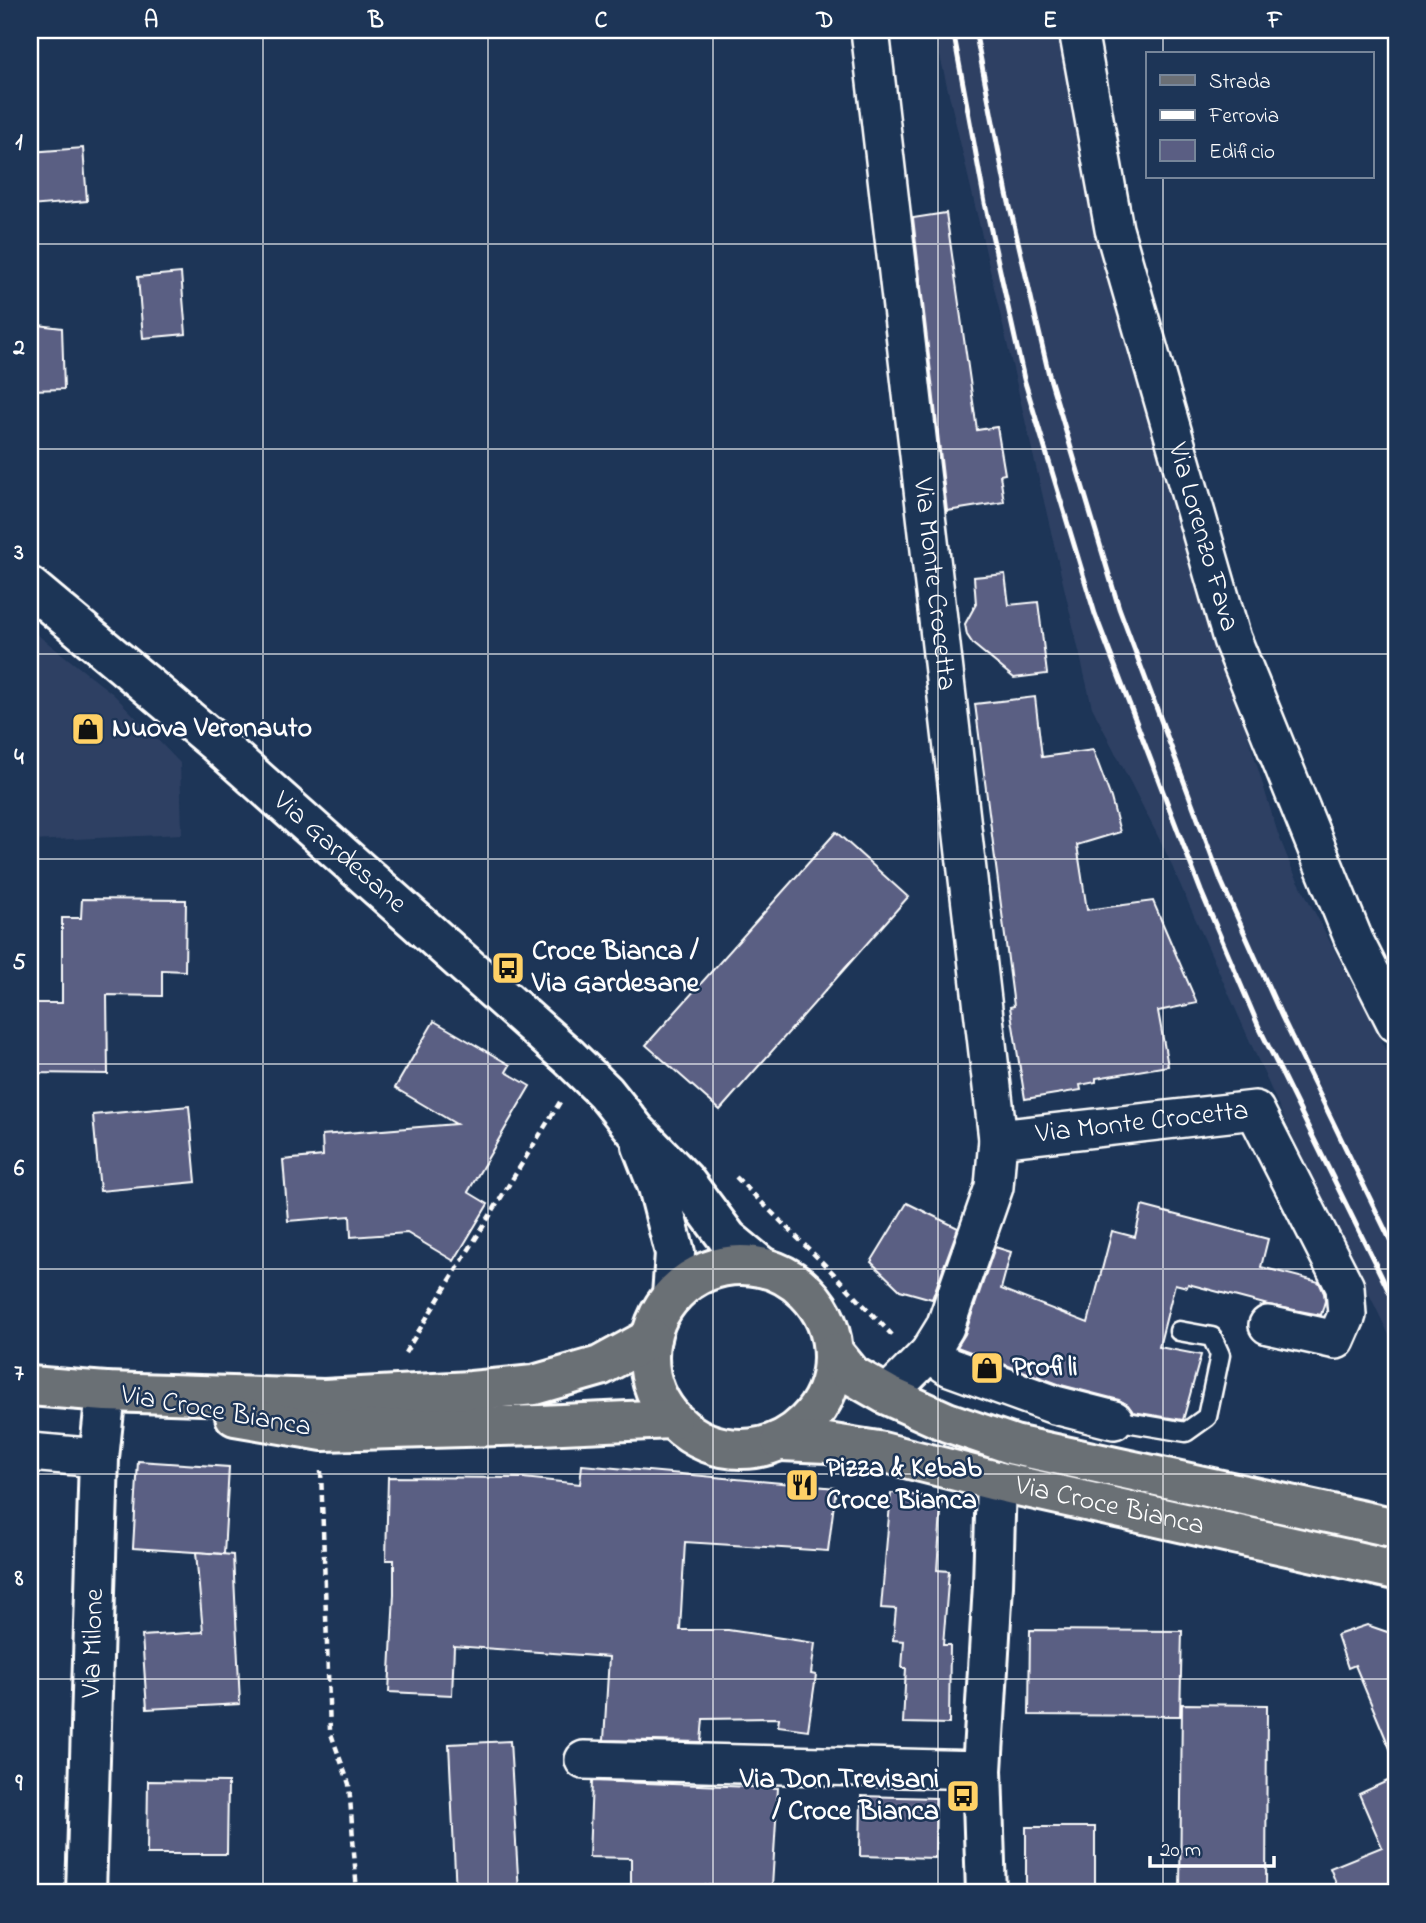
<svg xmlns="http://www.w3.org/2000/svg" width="1426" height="1923" viewBox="0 0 1426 1923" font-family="'Indie Flower',sans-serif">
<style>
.built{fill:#2f4164}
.building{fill:#5a5e83;stroke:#fff;stroke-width:2}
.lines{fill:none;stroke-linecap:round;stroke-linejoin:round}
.service-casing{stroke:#fff;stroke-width:23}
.minor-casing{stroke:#fff;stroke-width:42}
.tertiary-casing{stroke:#fff;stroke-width:44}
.secondary-casing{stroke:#fff;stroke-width:44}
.primary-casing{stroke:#fff;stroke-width:44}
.path{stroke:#fff;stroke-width:4.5;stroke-dasharray:7 5;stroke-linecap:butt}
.service{stroke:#1d3557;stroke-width:18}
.minor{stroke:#1d3557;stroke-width:37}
.tertiary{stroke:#1d3557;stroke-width:38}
.secondary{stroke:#1d3557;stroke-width:38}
.primary{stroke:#6b6f75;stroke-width:38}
.rail{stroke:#fff;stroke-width:5}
.grid{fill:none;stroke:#fff;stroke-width:2;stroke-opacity:0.55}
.labels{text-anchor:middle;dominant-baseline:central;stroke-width:5;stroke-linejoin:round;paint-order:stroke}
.street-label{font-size:28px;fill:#fff;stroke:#1d3557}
.poi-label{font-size:28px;font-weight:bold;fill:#fff;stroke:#1d3557;text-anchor:start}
.neatline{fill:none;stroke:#fff;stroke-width:2.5}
.grid-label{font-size:23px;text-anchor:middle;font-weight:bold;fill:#fff}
</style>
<rect width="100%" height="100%" fill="#1d3557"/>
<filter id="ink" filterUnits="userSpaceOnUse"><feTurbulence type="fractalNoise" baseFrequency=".0143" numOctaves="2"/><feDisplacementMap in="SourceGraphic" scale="14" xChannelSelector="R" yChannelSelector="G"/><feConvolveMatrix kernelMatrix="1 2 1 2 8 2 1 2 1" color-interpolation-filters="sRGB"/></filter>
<g filter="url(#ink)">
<g class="built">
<path d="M934,30H1063L1166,469L1278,834L1292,869L1396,1068V1349L1292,1136L1164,848L1092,707Z"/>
<path d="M30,629L113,694L180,763L182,834L30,841Z"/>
</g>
<g class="building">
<path d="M83,148L87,201L30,206V152Z"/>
<path d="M946,213L977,430L997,427L1005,474L1000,475L1004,502L947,511L913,218Z"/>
<path d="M181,273L186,334L143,338L138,277Z"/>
<path d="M30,324L62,328L64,389L30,390Z"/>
<path d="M1005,574L1009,605L1038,602L1047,674L1014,678L973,644L967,635L965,624L976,604L974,577Z"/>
<path d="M1035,697L1042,757L1093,750L1111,798L1120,832L1077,845L1087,910L1153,901L1197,1003L1158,1011L1168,1066L1096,1078V1082L1080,1085L1081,1090L1025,1099L1010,1007L1014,1006L975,704Z"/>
<path d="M836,832L908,897L720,1110L646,1045Z"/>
<path d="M82,899L186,900L185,971L162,970V996L107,995L108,1074L30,1073V1003H62V918H81Z"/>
<path d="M434,1021L510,1065L506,1072L530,1086L468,1192L488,1204L454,1261L407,1233L351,1237L350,1216L288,1221L283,1160L323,1156L322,1135L456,1124L395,1088Z"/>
<path d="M189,1106L196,1182L100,1191L93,1115Z"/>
<path d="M907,1203L958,1228L932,1299L900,1290L871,1262Z"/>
<path d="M1142,1206L1268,1239L1261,1267L1319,1282L1324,1293L1325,1301L1321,1315L1268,1305L1188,1284L1187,1287L1175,1284L1159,1347L1201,1355L1183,1420L1133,1412L1128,1405L1119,1400L1061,1385L957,1347L965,1334L995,1247L1011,1252L1001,1289L1088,1323L1112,1231L1135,1237Z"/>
<path d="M138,1461L229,1467L224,1554L133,1548Z"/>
<path d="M582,1465L836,1488L828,1551L685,1542L680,1630H728L815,1643L811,1674L816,1675L808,1730L778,1726L779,1718L703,1719L701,1742L604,1740L609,1657L454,1646L452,1695L389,1692L394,1594V1560H386L388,1477L523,1478L580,1484Z"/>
<path d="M891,1493L942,1498L937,1570L949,1571L943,1645H950L949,1724L903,1723L906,1668H902L904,1641L893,1640L896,1609L881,1608Z"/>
<path d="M196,1552L233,1555L240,1704L147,1709L142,1636L203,1632Z"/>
<path d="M1367,1625L1396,1635V1763L1355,1665L1348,1668L1337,1635Z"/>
<path d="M1030,1630L1182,1631L1180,1716L1029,1715Z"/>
<path d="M1182,1704L1267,1705L1266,1893H1180Z"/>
<path d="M510,1741L519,1893H456L449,1744Z"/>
<path d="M1396,1777V1893H1340L1330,1868L1382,1847L1359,1794Z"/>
<path d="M148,1781L228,1782L227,1854H147Z"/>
<path d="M592,1781L778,1788L772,1887L697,1885L696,1893H631V1858L589,1857Z"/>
<path d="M861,1796L936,1798L935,1858L860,1856Z"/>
<rect x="1026" y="1827" width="69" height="66"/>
</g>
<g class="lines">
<defs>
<path id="service" d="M1114,1420L1186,1432L1207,1417L1220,1355L1212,1337L1179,1331"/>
<g id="minor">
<path id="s1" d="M870,30L998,1139L994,1187L945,1327L929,1353L887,1395"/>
<path id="s2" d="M1078,30L1114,229L1232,639L1354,940L1396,1023"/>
<path id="s3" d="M998,1139L1255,1110L1345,1287L1347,1315L1336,1340L1268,1325"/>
<path d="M929,1353L950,1367L1055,1405L1114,1420"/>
<path d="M30,1452L99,1458"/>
<path d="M584,1760L982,1770"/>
</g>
<g id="tertiary">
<path id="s4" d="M86,1893L99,1458L106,1392"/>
<path d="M986,1893L982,1770L993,1585L996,1481"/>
</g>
<g id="secondary">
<path id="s5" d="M30,587L216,743L569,1057L605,1092L636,1131L684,1180L728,1239L762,1267"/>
<path d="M642,1146L658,1187L675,1253L672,1296"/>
</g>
<g id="primary">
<circle cx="741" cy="1357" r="92"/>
<path d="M834,1353L852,1375L887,1395L947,1422L1014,1445L1396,1528"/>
<path d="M30,1386L106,1392L324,1399L471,1391L534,1385L600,1366L651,1338"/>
<path d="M235,1416L323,1431L540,1425L672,1419"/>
<path id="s6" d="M781,1441L827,1443L878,1451L996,1481L1396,1570"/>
</g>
</defs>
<use href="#service" class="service-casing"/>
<use href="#minor" class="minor-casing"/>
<use href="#tertiary" class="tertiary-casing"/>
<use href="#secondary" class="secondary-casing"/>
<use href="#primary" class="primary-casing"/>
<g class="path">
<path d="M736,1177L835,1275L892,1335"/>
<path d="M405,1353L560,1102"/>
<path d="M321,1471L330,1731L349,1784L357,1893"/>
</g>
<use href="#service" class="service"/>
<use href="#minor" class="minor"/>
<use href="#tertiary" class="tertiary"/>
<use href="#secondary" class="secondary"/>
<use href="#primary" class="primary"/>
<g class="rail">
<path d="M953,30L985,203L1024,379L1095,614L1201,891L1258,1025L1396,1306"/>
<path d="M975,30L1007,194L1049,375L1119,608L1222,883L1282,1017L1396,1252"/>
</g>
</g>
</g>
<path class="grid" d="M263,30V1893M488,30V1893M713,30V1893M938,30V1893M1163,30V54M1163,177V1893M30,244H1396M30,449H1396M30,654H1396M30,859H1396M30,1064H1396M30,1269H1396M30,1474H1396M30,1679H1396"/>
<defs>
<symbol id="shop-square" viewBox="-11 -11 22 22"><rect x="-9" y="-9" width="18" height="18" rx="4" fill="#ffd166" stroke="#1d3557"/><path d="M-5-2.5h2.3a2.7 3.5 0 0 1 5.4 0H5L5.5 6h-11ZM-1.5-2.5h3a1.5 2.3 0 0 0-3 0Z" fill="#111"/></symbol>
<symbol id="bus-square" viewBox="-11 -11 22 22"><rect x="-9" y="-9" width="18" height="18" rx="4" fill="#ffd166" stroke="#1d3557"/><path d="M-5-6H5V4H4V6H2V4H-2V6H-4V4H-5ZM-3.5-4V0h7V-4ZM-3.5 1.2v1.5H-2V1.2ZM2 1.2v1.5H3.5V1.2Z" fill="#111"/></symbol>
<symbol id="restaurant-square" viewBox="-11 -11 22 22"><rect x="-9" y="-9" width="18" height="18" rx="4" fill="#ffd166" stroke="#1d3557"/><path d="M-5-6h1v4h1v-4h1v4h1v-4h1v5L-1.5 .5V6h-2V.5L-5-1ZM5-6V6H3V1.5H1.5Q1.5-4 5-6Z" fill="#111"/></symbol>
</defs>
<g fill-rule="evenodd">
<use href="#shop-square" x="69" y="710" width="38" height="38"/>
<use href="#bus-square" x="489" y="949" width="38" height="38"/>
<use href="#shop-square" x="968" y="1349" width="38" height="38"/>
<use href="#restaurant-square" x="783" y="1466" width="38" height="38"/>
<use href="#bus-square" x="944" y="1777" width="38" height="38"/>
</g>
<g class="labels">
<g class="street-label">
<text stroke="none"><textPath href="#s2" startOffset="523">Via Lorenzo Fava</textPath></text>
<text stroke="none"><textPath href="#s1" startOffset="558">Via Monte Crocetta</textPath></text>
<text stroke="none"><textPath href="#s5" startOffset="408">Via Gardesane</textPath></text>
<text stroke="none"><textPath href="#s3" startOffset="145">Via Monte Crocetta</textPath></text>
<text transform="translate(216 1412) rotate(10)">Via Croce Bianca</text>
<text stroke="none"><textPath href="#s6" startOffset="336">Via Croce Bianca</textPath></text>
<text stroke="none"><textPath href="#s4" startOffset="250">Via Milone</textPath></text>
</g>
<g class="poi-label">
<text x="112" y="729">Nuova Veronauto</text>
<text x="532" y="952">Croce Bianca /<tspan x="532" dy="32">Via Gardesane</tspan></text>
<text x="1012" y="1368">Profili</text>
<text x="826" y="1469">Pizza &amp; Kebab<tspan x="826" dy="32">Croce Bianca</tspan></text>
<text x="939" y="1780" text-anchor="end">Via Don Trevisani<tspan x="939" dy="32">/ Croce Bianca</tspan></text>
</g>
</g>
<rect width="1426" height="1923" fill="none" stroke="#1d3557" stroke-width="77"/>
<rect x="1146" y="52" width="228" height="126" fill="#1d3557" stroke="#77869a" stroke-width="2"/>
<rect x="1160" y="75" width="35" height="10" fill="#6b6f75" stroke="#77869a" stroke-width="2"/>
<text x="1209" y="88" font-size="21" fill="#ffffff">Strada</text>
<rect x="1160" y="110" width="35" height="10" fill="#ffffff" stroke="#77869a" stroke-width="2"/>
<text x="1209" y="122" font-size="21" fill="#ffffff">Ferrovia</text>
<rect x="1160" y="140" width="35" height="21" fill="#5a5e83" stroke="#77869a" stroke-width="2"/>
<text x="1209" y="158" font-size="21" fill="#ffffff">Edificio</text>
<path d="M1150 1856v10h124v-10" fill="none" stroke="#ffffff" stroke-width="3.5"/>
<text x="1160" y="1856" font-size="21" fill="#ffffff" stroke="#1d3557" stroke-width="5" paint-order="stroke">20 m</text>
<rect x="38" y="38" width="1350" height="1846" class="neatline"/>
<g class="grid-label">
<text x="151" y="27">A</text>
<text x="376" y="27">B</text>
<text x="601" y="27">C</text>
<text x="825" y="27">D</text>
<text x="1050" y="27">E</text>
<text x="1275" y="27">F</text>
<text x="19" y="149">1</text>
<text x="19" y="354">2</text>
<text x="19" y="559">3</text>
<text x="19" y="764">4</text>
<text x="19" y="969">5</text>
<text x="19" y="1175">6</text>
<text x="19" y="1380">7</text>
<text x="19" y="1585">8</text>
<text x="19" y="1790">9</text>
</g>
</svg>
